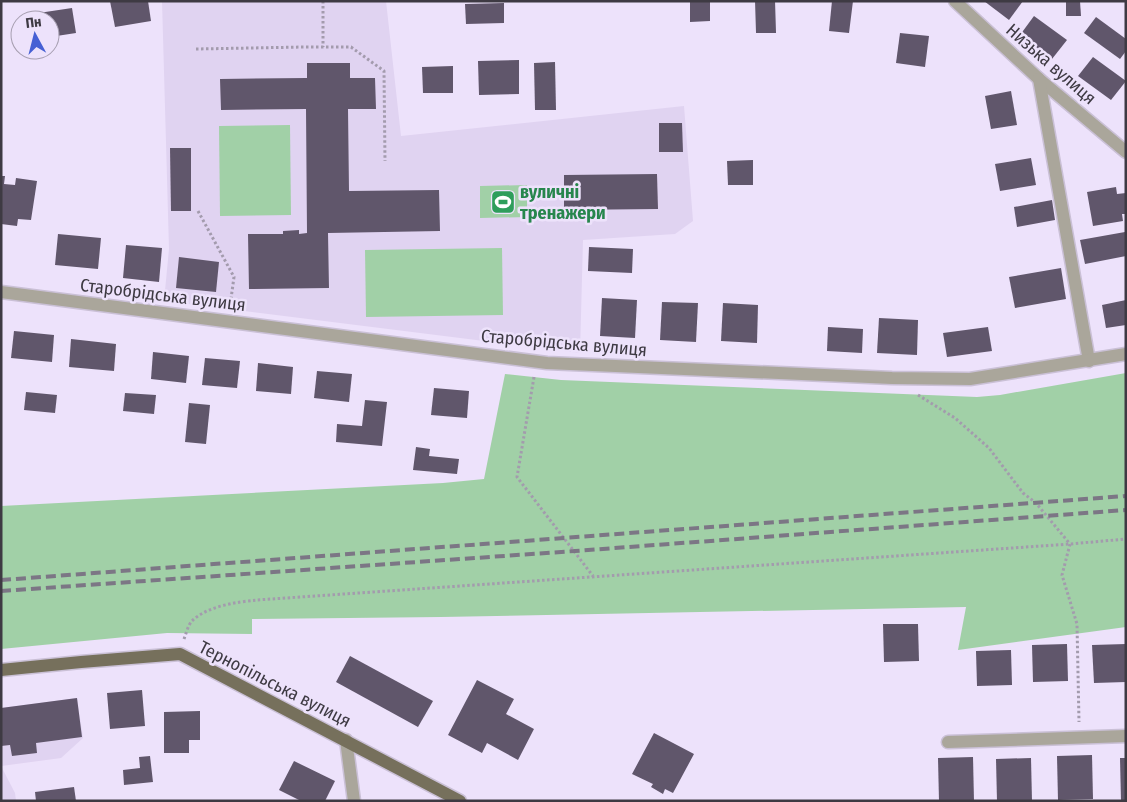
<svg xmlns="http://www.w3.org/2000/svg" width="1127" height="802" viewBox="0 0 1127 802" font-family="'Fira Sans Condensed',sans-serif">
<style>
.built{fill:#e0d3f1}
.green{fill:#a1d0a7}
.building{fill:#60566b}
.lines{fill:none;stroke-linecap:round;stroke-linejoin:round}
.minor-casing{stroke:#cac0d6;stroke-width:15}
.major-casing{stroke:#cac0d6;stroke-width:15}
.path{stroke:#a39bad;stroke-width:3;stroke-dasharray:2.5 2.5;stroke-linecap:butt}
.minor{stroke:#aaa69b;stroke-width:12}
.major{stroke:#76705c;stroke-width:12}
.rail{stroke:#7c7685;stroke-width:4;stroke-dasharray:10 5;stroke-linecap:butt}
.labels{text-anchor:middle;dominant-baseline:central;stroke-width:5;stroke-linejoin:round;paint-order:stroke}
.street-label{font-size:18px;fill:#3e3a43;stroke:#ede2fb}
.leisure-label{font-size:18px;font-weight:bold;fill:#27864d;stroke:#ede2fb;text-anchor:start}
</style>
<rect width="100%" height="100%" fill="#ede2fb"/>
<g class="built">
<path d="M162,1H386L401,136L684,106L693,221L675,234L583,240L580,353L164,301L169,249Z"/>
<path d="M77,698L83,738L61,758L1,766V708Z"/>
<path d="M1,766L15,793L16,801H1Z"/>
</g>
<g class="green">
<path d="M290,125L291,215L220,216L219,126Z"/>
<path d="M527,185V217L480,218V186Z"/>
<path d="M502,248L503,315L366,317L365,250Z"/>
<path d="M1126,373V627L958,650L966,607L441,617L252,619V634L167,633L1,649V506L443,483L484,479L505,374L561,380L977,397L1000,395Z"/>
</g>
<g class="building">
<path d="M110,1H148L151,21L115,27Z"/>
<path d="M690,1H710V21L690,22Z"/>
<path d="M755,1H775L776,33H756Z"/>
<path d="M832,1H853L849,33L829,31Z"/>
<path d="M984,1H1023L1009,20Z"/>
<path d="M1066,1H1080L1081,16H1066Z"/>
<path d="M504,3V23L466,24L465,4Z"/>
<path d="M72,8L76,33L50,37V20H33L32,14Z"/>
<path d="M1034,16L1067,40L1052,59L1020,35Z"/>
<path d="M1096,17L1126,39V51L1120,59L1084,33Z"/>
<path d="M900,33L929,36L925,67L896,63Z"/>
<path d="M1093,57L1126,81L1111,100L1078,76Z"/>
<path d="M519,60V94L479,95L478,61Z"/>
<path d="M555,62L556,110H535L534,63Z"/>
<path d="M307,63H350V78H375L376,109H348L349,191L439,190L440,231L328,233L329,288L249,289L248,234H283V231L299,230V234L307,233L306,109L221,110L220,79L307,78Z"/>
<path d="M453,66V93H423L422,67Z"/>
<path d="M1011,91L1017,125L991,129L985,96Z"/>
<path d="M659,123H682L683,152H659Z"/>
<path d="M170,148H191V211H171Z"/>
<path d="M1031,158L1036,185L1000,191L995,164Z"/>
<path d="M753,160V185H728L727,161Z"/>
<path d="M657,174L658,209L564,210V175Z"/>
<path d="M1,176H5L4,184L15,185L16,178L37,181L31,220L18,219L17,226L1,224Z"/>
<path d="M1116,187L1117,194L1126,193V214H1122L1123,221L1093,226L1087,192Z"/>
<path d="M1052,200L1055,220L1017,227L1014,207Z"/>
<path d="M1125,232L1126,256L1085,264L1080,240Z"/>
<path d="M58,234L101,238L98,269L55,265Z"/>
<path d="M126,245L162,248L159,282L123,278Z"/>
<path d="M589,247L633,249L632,273L588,271Z"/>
<path d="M179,257L219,262L216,292L176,288Z"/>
<path d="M1061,268L1066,299L1015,308L1009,277Z"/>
<path d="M602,298L637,300L635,338L600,336Z"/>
<path d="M1126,300V325L1106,328L1102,305Z"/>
<path d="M662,302L698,303L696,342L660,340Z"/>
<path d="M723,303L758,305L757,343L721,341Z"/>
<path d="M879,318L918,320L917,355L877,353Z"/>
<path d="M828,327L863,329L862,353L827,351Z"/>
<path d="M988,327L992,351L947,357L943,333Z"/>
<path d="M14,331L54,335L52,362L11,358Z"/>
<path d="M71,339L116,344L114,371L69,367Z"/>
<path d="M153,352L189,356L186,383L151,379Z"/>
<path d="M205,358L240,361L237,388L202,385Z"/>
<path d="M258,363L293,367L291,394L256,391Z"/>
<path d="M317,371L352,374L349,402L314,398Z"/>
<path d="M434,388L469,391L467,418L431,415Z"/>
<path d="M26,392L57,395L55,413L24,410Z"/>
<path d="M125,393L156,395L154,414L123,411Z"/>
<path d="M365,400L387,402L382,446L336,442L337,424L362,426Z"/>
<path d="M189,403L210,405L206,444L185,442Z"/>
<path d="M416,447L430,449L429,456L459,459L457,474L413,470Z"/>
<path d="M883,624H918L919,661L884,662Z"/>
<path d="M1067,644L1068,681L1033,682L1032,645Z"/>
<path d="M1126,644V682L1094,683L1092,645Z"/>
<path d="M1011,650L1012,685L977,686L976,651Z"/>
<path d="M350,656L433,701L418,727L336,682Z"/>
<path d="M477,680L514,699L506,714L534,729L518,760L487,743L482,753L448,735Z"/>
<path d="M142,690L145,726L110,729L107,693Z"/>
<path d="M77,698L82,737L36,743L37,753L12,756L10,745L1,746V708Z"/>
<path d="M200,711V740H189V753H164V712Z"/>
<path d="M654,733L694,754L673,793L665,789L663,794L651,787L653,784L632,774Z"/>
<path d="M1092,755L1093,799L1058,800L1057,756Z"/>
<path d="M150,756L153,782L124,785L123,770L140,768L139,757Z"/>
<path d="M973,757L974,801H939L938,758Z"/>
<path d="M1031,758L1032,801H997L996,759Z"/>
<path d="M1120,758H1126V801H1121Z"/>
<path d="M294,761L335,781L325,801H301L279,790Z"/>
<path d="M74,787L76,801H36L35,792Z"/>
</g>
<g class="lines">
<defs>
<g id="minor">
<path d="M955,1L1039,79L1126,152"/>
<path d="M1039,79L1089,361"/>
<path d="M1,292L547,363L892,378L970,379L1126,354"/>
<path d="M346,740L354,801"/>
<path d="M948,742L1126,736"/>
</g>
<path id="major" d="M1,670L81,662L180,654L460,801"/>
</defs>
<use href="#minor" class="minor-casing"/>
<use href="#major" class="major-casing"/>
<g class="path">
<path d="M323,1V47"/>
<path d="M196,49L305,47H351L384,71L385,161"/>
<path d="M198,211L234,277L230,306"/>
<path d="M534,377L517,477L593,576"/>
<path d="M918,395L955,418L989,448L1023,493L1036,503L1070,544L1062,575L1077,624L1079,722"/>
<path d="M184,639C186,634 188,625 192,621C207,606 237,602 257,600L1070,544L1126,539"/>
</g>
<use href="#minor" class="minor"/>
<use href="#major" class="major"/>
<g class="rail">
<path d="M1,580L1126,496"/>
<path d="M1,591L575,551L1126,510"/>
</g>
</g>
<defs>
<symbol id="stadium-square" viewBox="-11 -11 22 22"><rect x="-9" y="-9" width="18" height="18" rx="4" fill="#2e9e5b" stroke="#ede2fb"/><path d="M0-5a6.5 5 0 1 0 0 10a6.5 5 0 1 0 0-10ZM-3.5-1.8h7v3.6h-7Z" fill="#fff"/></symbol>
</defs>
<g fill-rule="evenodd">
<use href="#stadium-square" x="489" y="188" width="28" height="28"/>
</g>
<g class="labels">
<g class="street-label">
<text transform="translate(1051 64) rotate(41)">Низька вулиця</text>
<text transform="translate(163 295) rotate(7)">Старобрідська вулиця</text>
<text transform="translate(564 343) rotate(5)">Старобрідська вулиця</text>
<text transform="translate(275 684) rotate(27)">Тернопільська вулиця</text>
</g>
<g class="leisure-label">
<text x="520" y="192">вуличні<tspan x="520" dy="21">тренажери</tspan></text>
</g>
</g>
<rect width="1127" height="802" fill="none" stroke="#3e3a43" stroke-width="5"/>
<g transform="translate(35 35) rotate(353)"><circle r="24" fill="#ede2fb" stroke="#a79fb1"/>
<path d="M0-4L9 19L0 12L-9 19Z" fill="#4660d4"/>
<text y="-8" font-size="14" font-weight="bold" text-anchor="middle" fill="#3e3a43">Пн</text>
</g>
</svg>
